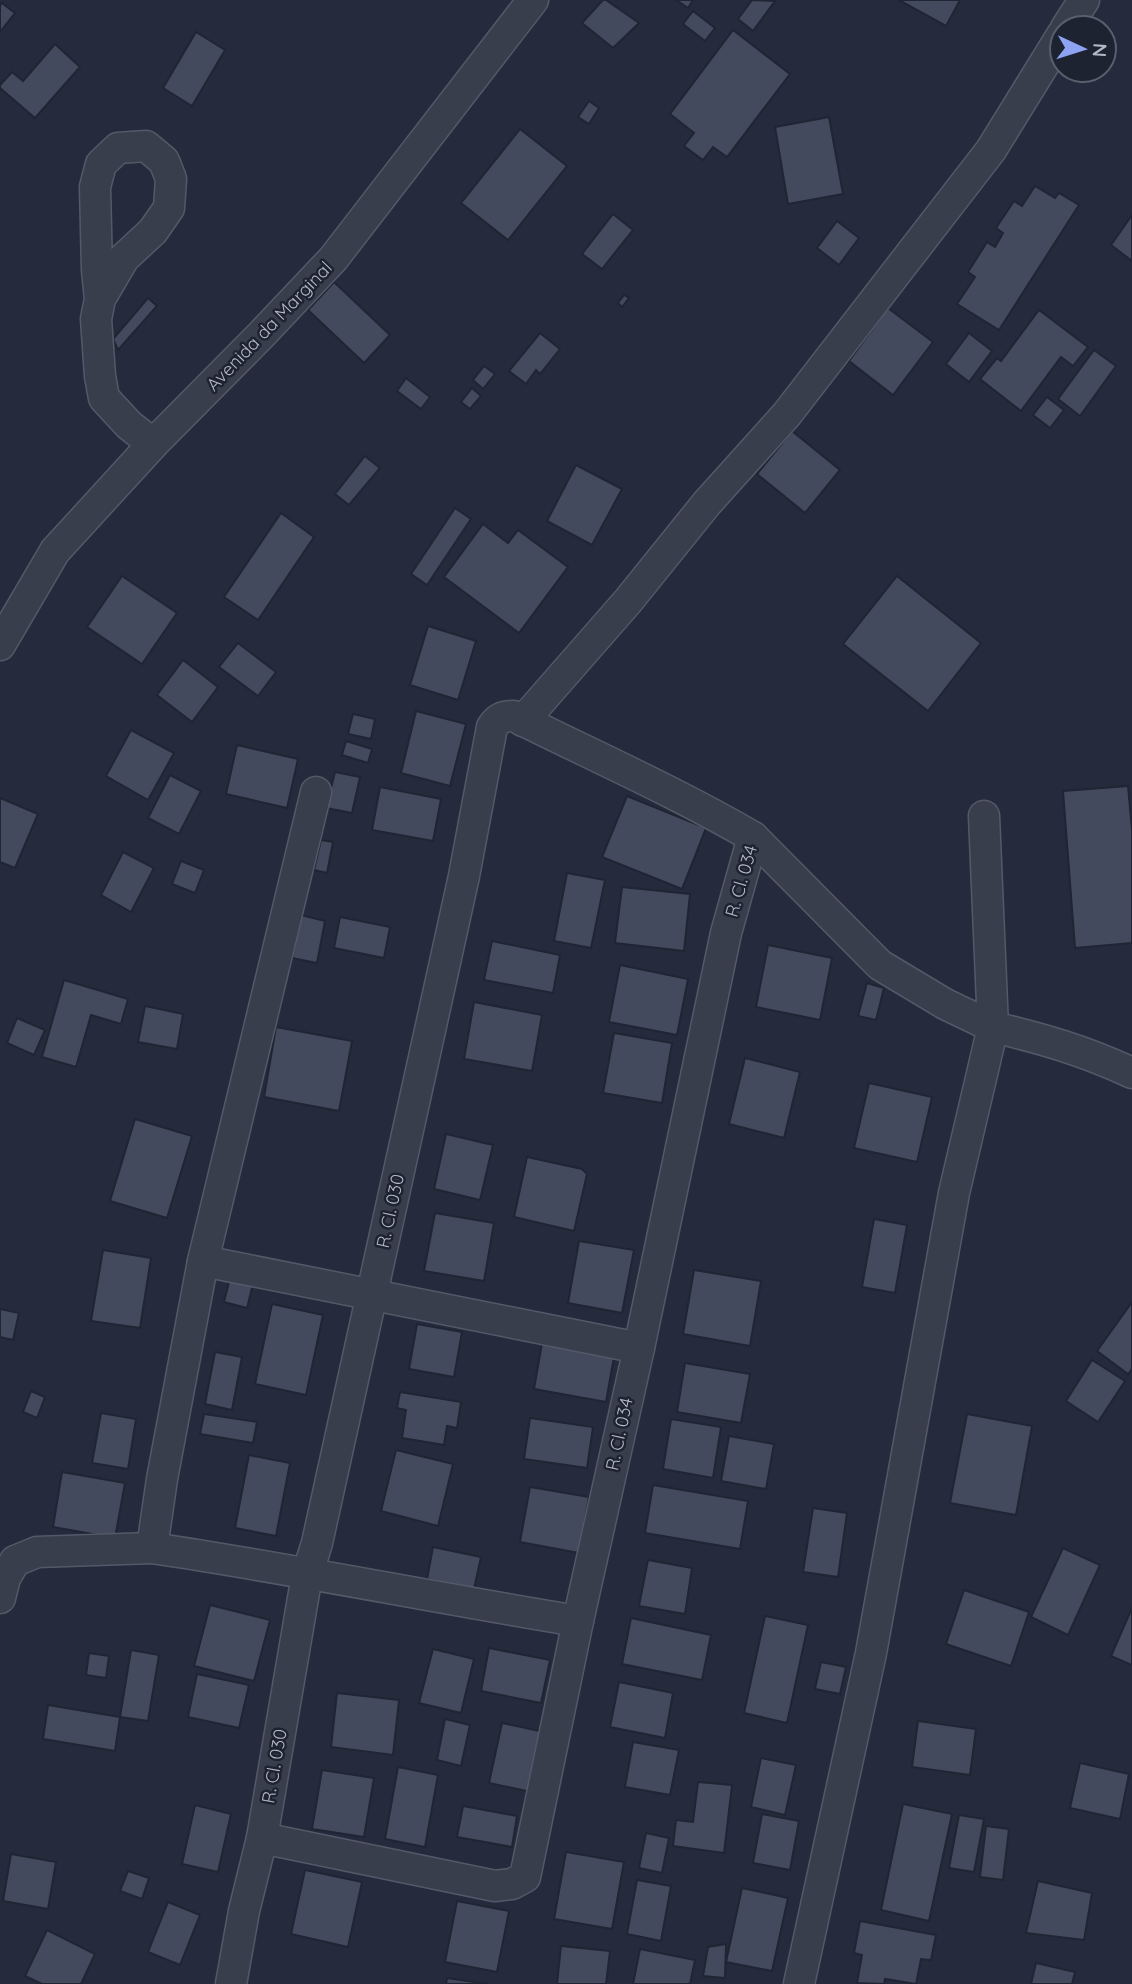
<svg xmlns="http://www.w3.org/2000/svg" width="1132" height="1984" viewBox="0 0 1132 1984" font-family="Quicksand,sans-serif">
<style>
.building{fill:#444a5e;stroke:#202534;stroke-width:2}
.lines{fill:none;stroke-linecap:round;stroke-linejoin:round}
.minor-casing{stroke:#545968;stroke-width:33}
.minor{stroke:#393e4d;stroke-width:30}
.labels{text-anchor:middle;dominant-baseline:central;stroke-width:5;stroke-linejoin:round;paint-order:stroke}
.street-label{font-size:18px;fill:#b4b9c8;stroke:#1e2332}
</style>
<rect width="100%" height="100%" fill="#252b3c"/>
<g class="building">
<path d="M603,0H606L639,23L613,48L582,23Z"/>
<path d="M676,0H693L688,8Z"/>
<path d="M752,0L775,1L753,31L738,19Z"/>
<path d="M899,0H960L946,26Z"/>
<path d="M2,3L15,13L0,32V5Z"/>
<path d="M693,11L715,28L705,41L683,24Z"/>
<path d="M733,30L790,74L727,157L713,147L703,160L684,146L694,133L670,114Z"/>
<path d="M196,32L225,50L192,106L163,88Z"/>
<path d="M55,44L80,67L35,118L0,88V85L12,72L23,81Z"/>
<path d="M589,101L599,108L589,124L578,117Z"/>
<path d="M829,117L843,194L788,204L775,127Z"/>
<path d="M520,129L567,166L508,240L461,203Z"/>
<path d="M1035,186L1055,198L1059,193L1079,205L999,330L957,304L975,277L968,272L987,242L995,247L1003,233L996,228L1014,201L1022,206Z"/>
<path d="M613,214L633,230L602,269L582,254Z"/>
<path d="M1132,215V261L1111,245Z"/>
<path d="M837,221L859,238L839,265L817,248Z"/>
<path d="M334,282L390,335L364,363L308,310Z"/>
<path d="M624,295L629,298L622,307L618,303Z"/>
<path d="M148,298L157,306L118,350L113,339Z"/>
<path d="M888,308L933,342L893,395L849,361Z"/>
<path d="M1039,310L1088,347L1073,366L1061,357L1021,411L980,379L997,358L1001,361Z"/>
<path d="M540,333L560,349L540,374L536,370L526,384L509,371Z"/>
<path d="M969,333L992,351L969,382L946,364Z"/>
<path d="M1094,350L1116,366L1080,416L1058,399Z"/>
<path d="M484,366L495,374L483,389L473,380Z"/>
<path d="M406,378L430,397L421,409L397,391Z"/>
<path d="M472,388L481,396L470,409L461,402Z"/>
<path d="M1047,397L1064,410L1050,428L1033,415Z"/>
<path d="M792,431L840,470L805,513L757,474Z"/>
<path d="M365,456L380,468L349,505L335,494Z"/>
<path d="M576,465L622,489L592,545L547,521Z"/>
<path d="M455,508L471,519L427,585L411,574Z"/>
<path d="M281,513L314,537L258,620L224,597Z"/>
<path d="M483,524L508,543L518,530L568,567L519,633L444,577Z"/>
<path d="M122,576L177,613L142,664L87,627Z"/>
<path d="M897,576L981,643L928,711L843,644Z"/>
<path d="M428,626L476,641L458,700L410,685Z"/>
<path d="M238,643L276,672L258,696L219,667Z"/>
<path d="M183,660L218,687L192,722L157,695Z"/>
<path d="M416,711L466,724L450,786L401,773Z"/>
<path d="M353,714L375,719L371,739L348,734Z"/>
<path d="M131,730L174,753L148,800L106,776Z"/>
<path d="M346,741L372,749L368,763L342,755Z"/>
<path d="M237,745L298,759L287,808L226,794Z"/>
<path d="M335,772L360,777L352,813L326,808Z"/>
<path d="M170,775L201,791L179,834L148,818Z"/>
<path d="M1128,786L1132,830V943L1075,948L1063,791Z"/>
<path d="M380,787L441,799L433,841L372,830Z"/>
<path d="M627,796L706,828L682,889L602,857Z"/>
<path d="M0,798L38,814L15,868L0,862Z"/>
<path d="M321,840L333,842L327,873L314,870Z"/>
<path d="M123,852L154,868L131,912L101,895Z"/>
<path d="M181,861L204,870L195,893L172,884Z"/>
<path d="M567,873L605,880L591,948L554,941Z"/>
<path d="M622,887L690,894L684,951L615,943Z"/>
<path d="M301,915L325,921L317,963L292,958Z"/>
<path d="M340,917L390,927L384,958L334,948Z"/>
<path d="M492,941L560,955L553,993L484,980Z"/>
<path d="M768,945L832,958L820,1020L756,1007Z"/>
<path d="M620,965L688,979L677,1035L609,1022Z"/>
<path d="M64,980L128,999L121,1024L91,1015L76,1067L42,1057Z"/>
<path d="M867,983L884,988L876,1020L858,1016Z"/>
<path d="M474,1002L542,1015L532,1071L464,1059Z"/>
<path d="M145,1006L183,1014L177,1049L138,1042Z"/>
<path d="M17,1018L45,1030L34,1055L7,1043Z"/>
<path d="M276,1027L352,1041L339,1111L264,1097Z"/>
<path d="M614,1033L672,1043L662,1103L603,1093Z"/>
<path d="M745,1058L800,1072L784,1138L729,1124Z"/>
<path d="M869,1083L932,1097L917,1162L854,1148Z"/>
<path d="M135,1119L192,1136L167,1218L110,1201Z"/>
<path d="M446,1134L493,1145L480,1200L434,1189Z"/>
<path d="M527,1157L582,1169L587,1174L574,1231L514,1217Z"/>
<path d="M435,1213L494,1223L484,1281L424,1271Z"/>
<path d="M874,1219L907,1225L895,1293L862,1287Z"/>
<path d="M579,1241L634,1250L622,1313L568,1303Z"/>
<path d="M103,1250L151,1258L140,1328L91,1321Z"/>
<path d="M694,1270L761,1281L750,1346L683,1334Z"/>
<path d="M231,1274L254,1280L247,1308L224,1302Z"/>
<path d="M1132,1302V1369L1128,1374L1097,1351Z"/>
<path d="M272,1304L323,1315L306,1395L255,1384Z"/>
<path d="M0,1309L19,1313L13,1340L0,1337Z"/>
<path d="M417,1324L462,1332L454,1377L409,1369Z"/>
<path d="M542,1343L614,1357L606,1402L534,1389Z"/>
<path d="M215,1352L242,1357L232,1410L205,1404Z"/>
<path d="M1092,1360L1125,1381L1098,1422L1066,1401Z"/>
<path d="M685,1363L750,1374L741,1423L677,1412Z"/>
<path d="M31,1391L45,1397L37,1418L23,1412Z"/>
<path d="M400,1392L461,1402L457,1428L447,1426L444,1445L402,1438L406,1410L397,1408Z"/>
<path d="M101,1413L136,1419L128,1469L92,1463Z"/>
<path d="M204,1414L257,1422L253,1443L200,1434Z"/>
<path d="M967,1414L1032,1426L1016,1515L950,1503Z"/>
<path d="M530,1418L593,1427L587,1468L524,1459Z"/>
<path d="M671,1419L721,1427L713,1478L663,1469Z"/>
<path d="M729,1436L774,1444L766,1489L721,1481Z"/>
<path d="M396,1450L453,1464L438,1526L381,1511Z"/>
<path d="M249,1455L290,1463L276,1536L235,1528Z"/>
<path d="M62,1472L125,1483L115,1538L53,1527Z"/>
<path d="M653,1485L748,1501L740,1549L645,1533Z"/>
<path d="M530,1487L589,1497L579,1553L520,1542Z"/>
<path d="M813,1508L847,1513L838,1577L803,1572Z"/>
<path d="M433,1547L481,1557L474,1589L427,1579Z"/>
<path d="M1063,1548L1100,1565L1068,1635L1031,1617Z"/>
<path d="M648,1560L692,1568L685,1614L639,1606Z"/>
<path d="M964,1590L1029,1612L1011,1666L946,1644Z"/>
<path d="M210,1605L270,1620L254,1681L194,1666Z"/>
<path d="M1132,1608V1665L1111,1656Z"/>
<path d="M765,1616L808,1625L787,1723L744,1713Z"/>
<path d="M631,1618L711,1635L702,1680L622,1664Z"/>
<path d="M489,1648L550,1660L541,1703L481,1691Z"/>
<path d="M433,1649L474,1659L461,1713L419,1703Z"/>
<path d="M131,1650L159,1655L148,1721L120,1717Z"/>
<path d="M89,1653L109,1656L106,1678L86,1675Z"/>
<path d="M821,1662L846,1667L840,1694L815,1689Z"/>
<path d="M197,1674L249,1685L239,1728L188,1717Z"/>
<path d="M619,1682L673,1693L665,1738L610,1727Z"/>
<path d="M337,1693L399,1700L393,1755L331,1747Z"/>
<path d="M48,1705L120,1717L115,1751L43,1739Z"/>
<path d="M445,1719L470,1725L461,1766L437,1760Z"/>
<path d="M918,1721L976,1729L970,1775L912,1767Z"/>
<path d="M502,1723L549,1733L536,1793L489,1783Z"/>
<path d="M633,1742L679,1750L670,1795L625,1787Z"/>
<path d="M761,1758L796,1765L785,1815L751,1807Z"/>
<path d="M1080,1763L1129,1774L1120,1819L1070,1808Z"/>
<path d="M398,1767L438,1775L425,1847L385,1839Z"/>
<path d="M322,1770L374,1778L364,1837L312,1829Z"/>
<path d="M698,1782L732,1785L724,1853L673,1846L676,1820L693,1822Z"/>
<path d="M903,1804L952,1814L929,1921L881,1910Z"/>
<path d="M195,1805L231,1814L218,1872L182,1864Z"/>
<path d="M463,1806L517,1816L512,1847L457,1837Z"/>
<path d="M762,1814L799,1821L790,1870L753,1863Z"/>
<path d="M959,1815L984,1819L974,1872L949,1868Z"/>
<path d="M986,1826L1009,1829L1003,1880L980,1877Z"/>
<path d="M646,1833L669,1838L662,1873L639,1868Z"/>
<path d="M566,1852L624,1862L612,1929L554,1919Z"/>
<path d="M11,1854L56,1862L48,1909L3,1901Z"/>
<path d="M305,1870L362,1882L348,1947L291,1934Z"/>
<path d="M128,1871L149,1878L142,1899L120,1891Z"/>
<path d="M637,1880L671,1886L661,1941L627,1934Z"/>
<path d="M1038,1881L1092,1893L1084,1940L1026,1933Z"/>
<path d="M742,1888L788,1898L772,1971L726,1962Z"/>
<path d="M457,1901L509,1911L497,1972L445,1962Z"/>
<path d="M168,1902L200,1915L180,1965L148,1952Z"/>
<path d="M860,1921L936,1935L931,1960L921,1959L916,1984L885,1979L884,1984L857,1983L862,1955L854,1953Z"/>
<path d="M47,1930L95,1954L81,1984H42L25,1976Z"/>
<path d="M726,1944L725,1978L703,1976L708,1947Z"/>
<path d="M561,1946L610,1951L606,1984H557Z"/>
<path d="M640,1949L695,1960L690,1984H633Z"/>
<path d="M1036,1963L1075,1972L1072,1984H1031Z"/>
<path d="M447,1978L488,1984H446Z"/>
</g>
<g class="lines">
<defs>
<g id="minor">
<path d="M1066,28L1084,0"/>
<path d="M100,299L97,270L95,187L101,164L118,148L146,146L164,161L171,179L169,208L153,231L124,258L100,299L96,319L100,376L104,398L129,425L153,444"/>
<path d="M0,645L55,551L153,444L262,334L333,259L533,0"/>
<path d="M523,721L628,601L707,503L787,414L991,150L1062,35"/>
<path d="M316,792L203,1261L639,1348"/>
<path d="M984,816L993,1027C1044,1039 1085,1051 1132,1073"/>
<path d="M203,1261L162,1479L152,1548C294,1569 436,1598 578,1621"/>
<path d="M0,1598L5,1578L15,1561L37,1552L152,1548"/>
<path d="M262,1838L495,1886L512,1884L525,1877L578,1621L639,1348L726,933L753,837L880,965L945,1004L993,1027L954,1193L871,1653L799,1984"/>
<path d="M231,1984L244,1911L262,1838L307,1575L317,1543L464,876L492,727C498,718 503,716 514,716C594,756 676,792 753,837"/>
</g>
</defs>
<use href="#minor" class="minor-casing"/>
<use href="#minor" class="minor"/>
</g>
<g class="labels">
<g class="street-label">
<text transform="translate(269 326) rotate(-46)">Avenida da Marginal</text>
<text transform="translate(741 881) rotate(-74)">R. Cl. 034</text>
<text transform="translate(390 1211) rotate(-78)">R. Cl. 030</text>
<text transform="translate(619 1434) rotate(-78)">R. Cl. 034</text>
<text transform="translate(274 1766) rotate(-80)">R. Cl. 030</text>
</g>
</g>
<g transform="translate(1083 49) rotate(94)"><circle r="33" fill="#1e2332" stroke="#5a5f6e" stroke-width="2"/>
<path d="M0-5L12 26L0 18L-12 26Z" fill="#8ea4f3"/>
<text y="-10" font-size="19" font-weight="bold" text-anchor="middle" fill="#b4b9c8">N</text>
</g>
</svg>
